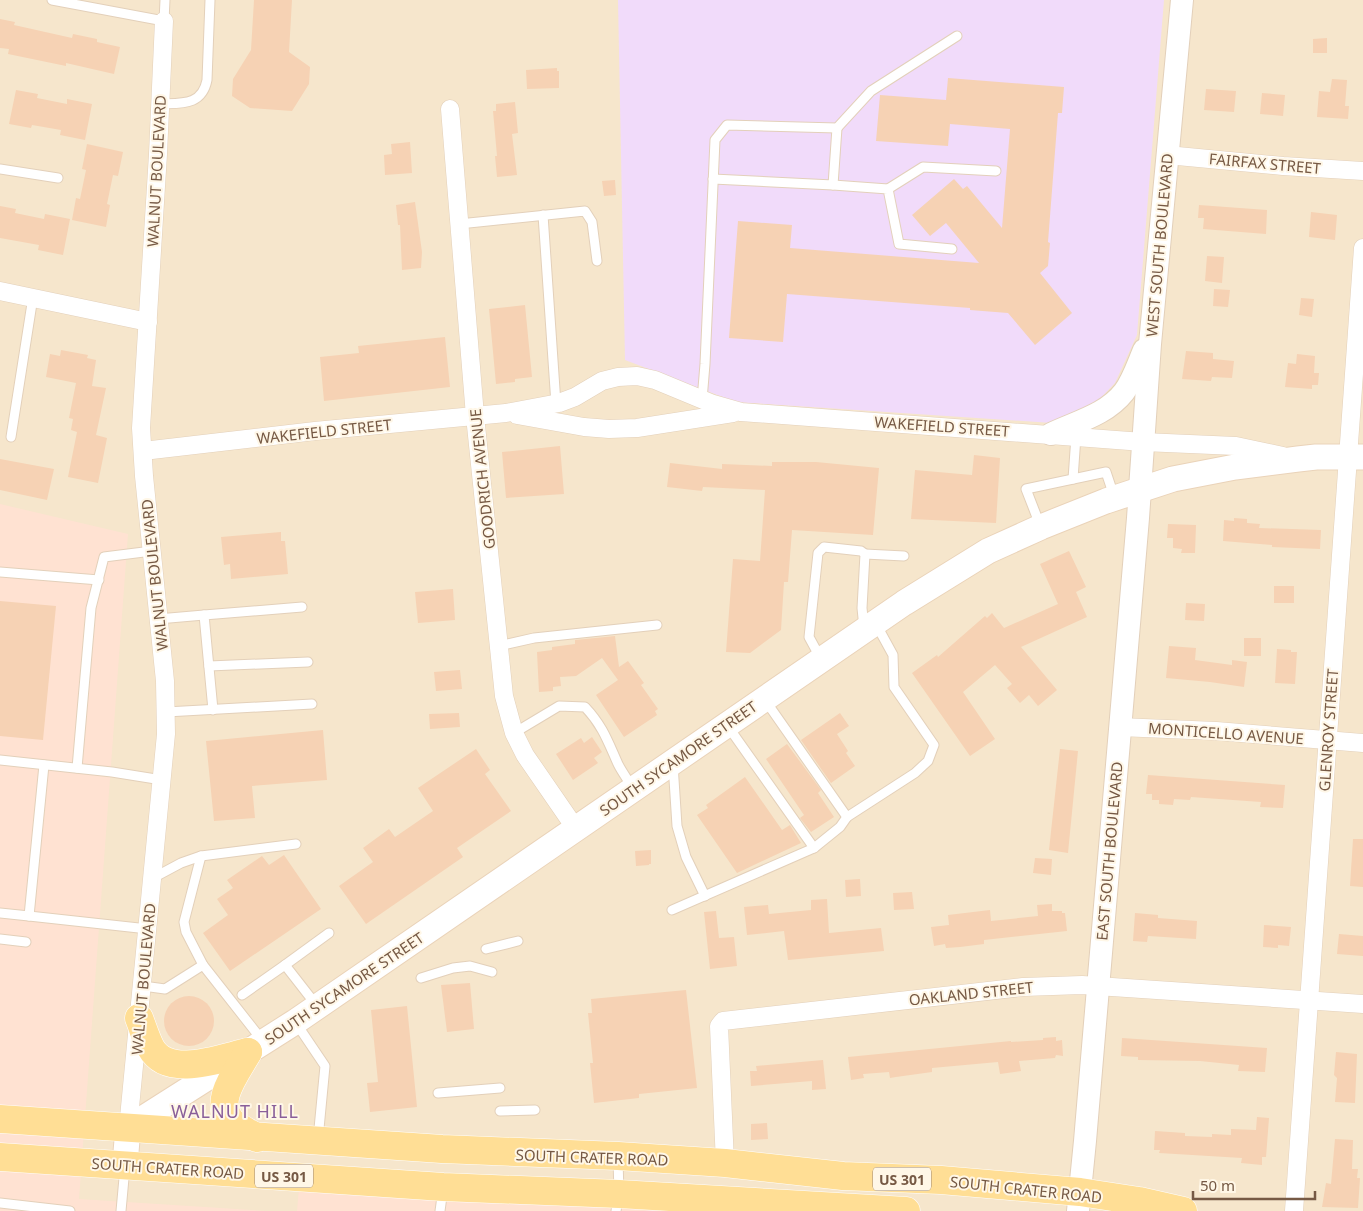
<svg xmlns="http://www.w3.org/2000/svg" width="1363" height="1211" viewBox="0 0 1363 1211" font-family="'Noto Sans',sans-serif">
<style>
.residential{fill:#f6e6cc}
.commercial{fill:#ffe2d2}
.education{fill:#f1dbfa}
.building{fill:#f6d2b4}
.lines{fill:none;stroke-linecap:round;stroke-linejoin:round}
.service-casing{stroke:#e3d0ba;stroke-width:11}
.minor-casing{stroke:#e3d0ba;stroke-width:19}
.tertiary-casing{stroke:#e3d0ba;stroke-width:24}
.secondary-casing{stroke:#ead3b9;stroke-width:27}
.primary-casing{stroke:#fff;stroke-width:29}
.service{stroke:#fff;stroke-width:9}
.minor{stroke:#fff;stroke-width:18}
.tertiary{stroke:#fff;stroke-width:22}
.secondary{stroke:#fff;stroke-width:25}
.primary{stroke:#ffde95;stroke-width:28}
.labels{text-anchor:middle;dominant-baseline:central;stroke-width:4;stroke-linejoin:round;paint-order:stroke}
.shield{fill:#fff7e7;stroke:#9f8875;stroke-width:1}
.shield-label{font-size:14px;font-weight:bold;fill:#765944}
.street-label{font-size:15px;fill:#765944;stroke:#fff7e7}
.quarter-label{font-size:18px;letter-spacing:1px;fill:#8a5f9a;stroke:#fff7e7}
</style>
<rect width="100%" height="100%" fill="#fef4de"/>
<rect class="residential" x="0" y="0" width="1363" height="1211"/>
<g class="commercial">
<path d="M0,504L128,534L79,1199L266,1211H0Z"/>
<path d="M300,1177L856,1211H297Z"/>
</g>
<path class="education" d="M618,0H1164L1137,335L1115,383L1093,406L1052,423L736,402L625,360Z"/>
<g class="building">
<path d="M254,0H292L289,52L310,67L309,84L292,111L250,108L232,96L233,79L251,50Z"/>
<path d="M0,19L15,22L14,25L72,38L73,34L97,39V42L120,47L114,74L66,63V66L8,54L9,49L0,48Z"/>
<path d="M1327,38V53H1313V39Z"/>
<path d="M557,68V71H559V88L527,89L526,70Z"/>
<path d="M948,78L1064,87L1062,113H1058L1048,242L1050,243L1048,266L1040,273L1072,313L1035,345L1008,313L970,310V308L787,294L783,342L729,338L738,221L792,225L790,248L979,263L946,223L930,236L912,215L954,179L963,189L967,186L1002,228L1010,129L950,124L948,146L876,141L880,95L946,100Z"/>
<path d="M1332,79L1347,80L1345,106H1349L1348,119L1317,117L1319,91L1330,92Z"/>
<path d="M1206,89L1236,91L1234,112L1204,110Z"/>
<path d="M16,90L38,94L37,98L67,104V99L92,104L85,140L60,135L61,130L32,125L31,128L9,124Z"/>
<path d="M1262,93L1285,95L1283,116L1260,114Z"/>
<path d="M515,102L518,133L512,134L517,175L497,177L495,156H497L493,111H496V104Z"/>
<path d="M410,142L412,173L385,175L384,155L392,154L391,144Z"/>
<path d="M87,144L123,152L118,176L113,175L107,204L110,205L106,227L72,220L76,198L80,199L86,170L82,169Z"/>
<path d="M615,180L616,195L604,196L602,181Z"/>
<path d="M415,202L422,252L421,268L402,270L400,225H398L396,205Z"/>
<path d="M1199,205L1267,210L1266,234L1203,229L1204,218H1198Z"/>
<path d="M0,206L16,209L15,213L44,219L45,214L70,219L63,255L38,250L39,245L0,238Z"/>
<path d="M1311,212L1337,215L1335,240L1309,237Z"/>
<path d="M1207,256L1224,257L1222,283L1205,281Z"/>
<path d="M1214,289L1230,290L1228,307L1213,306Z"/>
<path d="M1301,298L1314,299L1312,317L1299,315Z"/>
<path d="M525,305L532,377L515,379V382L496,384L489,309Z"/>
<path d="M445,337L450,387L324,401L320,357L359,353L358,346Z"/>
<path d="M61,350L88,355L87,358L96,360L92,386L106,388L96,435L107,438L98,483L68,477L77,432L71,430L73,419L69,418L76,383L46,377L50,354L60,356Z"/>
<path d="M1186,351L1213,353V359L1234,361L1232,378L1212,377L1211,381L1182,379Z"/>
<path d="M1297,354L1315,356L1314,373H1319L1318,385H1312V389L1285,387L1288,363L1296,364Z"/>
<path d="M560,446L564,494L506,498L502,452Z"/>
<path d="M974,455L1000,458L996,523L911,519L915,470L972,475Z"/>
<path d="M0,459L54,469L47,500L0,490Z"/>
<path d="M772,462H816L879,468L873,535L792,530L788,582H784L781,630L750,653L726,652L733,559L760,561L765,490L703,487L702,491L667,487L670,463L722,469V464L772,466Z"/>
<path d="M1234,518L1247,519V523L1260,524L1259,528L1321,530L1320,549L1272,547V545L1223,541L1224,520L1234,521Z"/>
<path d="M1168,524L1196,525L1195,553H1181L1182,549L1173,548V538H1167Z"/>
<path d="M281,532V541H285L288,574L231,579L230,564L224,565L221,537Z"/>
<path d="M1069,551L1086,587L1076,592L1087,617L1021,647L1057,690L1038,706L1029,695L1020,703L1007,688L1012,684L995,665L963,692L995,739L970,756L912,673L937,655L938,657L985,616L987,618L992,613L1004,628L1058,604L1040,564Z"/>
<rect x="1274" y="586" width="20" height="17"/>
<path d="M453,589L455,620L418,623L415,592Z"/>
<path d="M0,601L56,606L43,740L0,736Z"/>
<path d="M1186,603L1205,604L1204,621L1185,620Z"/>
<path d="M615,636L619,667L628,661L644,683L641,685L658,709L655,711L657,715L624,737L596,695L618,680L602,658L576,676L560,677L561,686L553,687V691L539,692L537,652L552,650V647L575,644V640Z"/>
<rect x="1244" y="638" width="17" height="18"/>
<path d="M1169,646L1196,648L1195,660L1232,665V660L1247,662L1244,687L1210,682L1166,678Z"/>
<path d="M1277,649L1291,650V652H1297L1295,684L1275,683Z"/>
<path d="M460,670L462,689L436,691L434,672Z"/>
<path d="M459,713L460,727L430,729L429,714Z"/>
<path d="M840,713L849,726L837,734L848,751L846,753L855,766L831,783L801,740Z"/>
<path d="M323,730L327,780L252,786L255,818L214,821L206,741Z"/>
<path d="M592,737L602,752L594,758L598,763L573,780L556,754L581,738L584,743Z"/>
<path d="M787,744L821,790L818,793L834,817L811,832L800,818L804,815L766,759Z"/>
<path d="M476,749L490,770L485,774L511,811L457,848L463,857L366,924L339,886L373,862L363,848L389,829L395,837L433,811L418,788Z"/>
<path d="M1060,749L1078,751L1068,853L1049,850Z"/>
<path d="M1148,775L1285,785L1283,808L1260,807L1261,802L1191,797L1190,800L1174,799L1173,805L1159,804V800H1152V794H1146Z"/>
<path d="M745,777L782,830L790,825L801,843L737,873L697,815L708,808L706,805Z"/>
<path d="M1353,839H1363V887L1350,886Z"/>
<path d="M651,850V864H649V865L636,866L635,851Z"/>
<path d="M284,855L321,909L230,971L203,933L228,915L217,899L233,888L227,880L262,856L269,865Z"/>
<path d="M1035,858L1052,859L1051,875L1033,873Z"/>
<path d="M860,879L861,896L846,897L845,880Z"/>
<path d="M912,892L914,909L894,910L893,893Z"/>
<path d="M827,899L829,933L881,928L884,951L788,960L784,931L747,935L744,907L768,905L769,914L811,910V900Z"/>
<path d="M1052,904V911H1062V913H1065L1067,931L984,940V944L960,947L946,948L945,944L934,946L931,927L949,925L948,915L990,910L991,921L1038,916L1037,905Z"/>
<path d="M716,911L719,938L734,937L737,966L710,969L704,912Z"/>
<path d="M1135,913L1158,915V918L1197,921L1196,939L1148,936L1147,942L1133,941Z"/>
<path d="M1264,925L1291,927L1289,946L1278,945V948L1263,947Z"/>
<path d="M1339,934L1363,936V956L1337,954Z"/>
<path d="M470,983L474,1029L447,1032L441,985Z"/>
<path d="M686,990L697,1088L639,1094V1098L594,1103L590,1063H593L588,1013H592L591,999Z"/>
<circle cx="189" cy="1021" r="25"/>
<path d="M407,1006L417,1107L370,1112L367,1083L378,1082L371,1010Z"/>
<path d="M1056,1037V1041L1062,1040L1063,1056L1056,1055L1055,1058L1019,1061L1021,1071L1000,1074L998,1062L932,1068V1072L896,1077L890,1078L889,1072L863,1074L864,1078L851,1080L848,1057L1011,1041V1042L1043,1040V1038Z"/>
<path d="M1122,1038L1267,1048L1265,1072L1238,1071L1239,1065L1200,1061L1138,1060V1057L1121,1056Z"/>
<path d="M1336,1052L1357,1054L1355,1103L1335,1102L1337,1078L1334,1075Z"/>
<path d="M823,1060L826,1089L812,1090V1081L751,1086L750,1071H757L756,1066Z"/>
<path d="M1257,1117L1269,1118L1266,1157H1262V1165L1241,1163L1242,1158L1159,1153L1160,1150H1154L1155,1131L1185,1133V1136L1212,1137V1134L1231,1135V1129L1256,1130Z"/>
<path d="M767,1123L768,1139L751,1140V1124Z"/>
<path d="M1335,1139L1353,1140L1352,1169H1358L1357,1178H1360L1358,1208L1322,1207L1326,1183L1331,1184Z"/>
</g>
<g class="lines">
<defs>
<g id="service">
<path d="M52,0L164,21L165,0"/>
<path d="M160,104C181,103 202,106 207,80L210,0"/>
<path d="M0,169L58,178"/>
<path d="M713,179L833,185L837,128"/>
<path d="M833,185L888,189L899,244L952,249"/>
<path d="M888,189L923,167L996,171"/>
<path d="M543,215L556,404"/>
<path d="M459,224L585,211L592,222L597,261"/>
<path d="M702,400L705,364L715,140L727,125L837,128L871,91L957,36"/>
<path d="M11,437L33,297"/>
<path d="M1073,479L1076,436"/>
<path d="M1040,525L1026,489L1106,472L1114,496"/>
<path d="M865,554L904,556"/>
<path d="M0,572L99,580"/>
<path d="M158,619L204,615"/>
<path d="M499,646L534,638L657,625"/>
<path d="M821,659L809,637L818,553L824,547L861,551L865,554L862,608L864,628"/>
<path d="M209,666L308,662"/>
<path d="M765,700L847,817"/>
<path d="M213,710L204,615L302,607"/>
<path d="M166,712L312,704"/>
<path d="M514,733L559,706L585,707C603,726 608,742 618,764C622,772 628,780 632,787"/>
<path d="M0,760L112,772L162,780"/>
<path d="M673,764L677,826L686,857L705,896"/>
<path d="M44,765L29,916L148,929"/>
<path d="M77,768L91,608L104,557L152,551"/>
<path d="M814,848L840,827L847,817L915,773L928,761L934,745L894,687L893,655L876,624"/>
<path d="M201,856L184,922L186,932L203,965"/>
<path d="M153,878L181,863L201,856L296,844"/>
<path d="M672,910L814,848L727,725"/>
<path d="M0,913L29,916"/>
<path d="M0,939L26,942"/>
<path d="M486,949L518,941"/>
<path d="M285,965L329,933"/>
<path d="M421,978L453,968L470,966L492,972"/>
<path d="M143,986L165,989L203,965L262,1040"/>
<path d="M242,995L285,965L317,1006"/>
<path d="M296,1023L325,1066L318,1139"/>
<path d="M438,1093L500,1088"/>
<path d="M500,1111L535,1110"/>
<path d="M0,1203L70,1211"/>
<path d="M121,1211L125,1167"/>
<path d="M440,1211L443,1189"/>
<path d="M616,1211L619,1194L618,1159"/>
</g>
<g id="minor">
<path d="M450,109L475,416L504,696L514,733L525,755L576,829"/>
<path d="M1167,155L1283,166L1363,171"/>
<path d="M0,291L148,322"/>
<path d="M517,415L584,427L609,429L637,428L733,413"/>
<path d="M143,451L315,431L506,413L559,403L575,397L602,381L618,377L637,376L655,380L713,404L741,412L1143,442L1236,446L1283,456"/>
<path d="M1119,727L1216,731L1363,743"/>
<path d="M128,1128L166,734L165,681L144,476L141,428L158,154L164,21"/>
<path d="M725,1163L719,1026L723,1021L1023,987L1082,985L1363,1004"/>
<path d="M1294,1211L1363,248"/>
</g>
<g id="tertiary">
<path d="M1051,434C1076,422 1106,415 1124,392C1133,380 1138,364 1144,350"/>
<path d="M1078,1211L1085,1141L1138,518L1150,344L1182,0"/>
</g>
<path id="secondary" d="M125,1164L128,1128L295,1022L904,603L988,551L1041,527L1106,501L1173,479L1235,467L1298,459L1316,457H1363"/>
<g id="primary">
<path d="M139,1018C143,1028 146,1039 151,1048C168,1079 221,1058 248,1052"/>
<path d="M248,1052C237,1072 211,1103 233,1123C240,1129 250,1133 257,1138"/>
<path d="M0,1119L442,1149L618,1156L725,1163L843,1176L941,1180L1080,1192L1139,1201L1183,1211"/>
<path d="M0,1157L443,1187L619,1194L906,1211"/>
</g>
</defs>
<use href="#service" class="service-casing"/>
<use href="#minor" class="minor-casing"/>
<use href="#tertiary" class="tertiary-casing"/>
<use href="#secondary" class="secondary-casing"/>
<use href="#primary" class="primary-casing"/>
<use href="#service" class="service"/>
<use href="#minor" class="minor"/>
<use href="#tertiary" class="tertiary"/>
<use href="#secondary" class="secondary"/>
<use href="#primary" class="primary"/>
</g>
<g class="labels">
<g class="shield">
<rect x="255" y="1164.5" width="58" height="23" rx="4"/>
<rect x="873" y="1167.5" width="58" height="23" rx="4"/>
</g>
<g class="shield-label">
<text x="284" y="1176">US 301</text>
<text x="902" y="1179">US 301</text>
</g>
<g class="street-label">
<text transform="translate(1265 163) rotate(5)">FAIRFAX STREET</text>
<text transform="translate(156 171) rotate(-87)">WALNUT BOULEVARD</text>
<text transform="translate(1159 245) rotate(-85)">WEST SOUTH BOULEVARD</text>
<text transform="translate(942 426) rotate(4)">WAKEFIELD STREET</text>
<text transform="translate(324 431) rotate(-6)">WAKEFIELD STREET</text>
<text transform="translate(482 479) rotate(-96)">GOODRICH AVENUE</text>
<text transform="translate(154 575) rotate(-96)">WALNUT BOULEVARD</text>
<text transform="translate(1328 730) rotate(-86)">GLENROY STREET</text>
<text transform="translate(1226 733) rotate(4)">MONTICELLO AVENUE</text>
<text transform="translate(678 758) rotate(-35)">SOUTH SYCAMORE STREET</text>
<text transform="translate(1109 851) rotate(-85)">EAST SOUTH BOULEVARD</text>
<text transform="translate(143 979) rotate(-85)">WALNUT BOULEVARD</text>
<text transform="translate(344 988) rotate(-34)">SOUTH SYCAMORE STREET</text>
<text transform="translate(971 993) rotate(-6)">OAKLAND STREET</text>
<text transform="translate(592 1157) rotate(2)">SOUTH CRATER ROAD</text>
<text transform="translate(168 1168) rotate(4)">SOUTH CRATER ROAD</text>
<text transform="translate(1026 1189) rotate(6)">SOUTH CRATER ROAD</text>
</g>
<g class="quarter-label">
<text x="235" y="1111">WALNUT HILL</text>
</g>
</g>
<path d="M1193 1191v8h122v-8" fill="none" stroke="#765944" stroke-width="2.5"/>
<text x="1200" y="1191" font-size="15" fill="#765944" stroke="#fff7e7" stroke-width="4" paint-order="stroke">50 m</text>
</svg>
